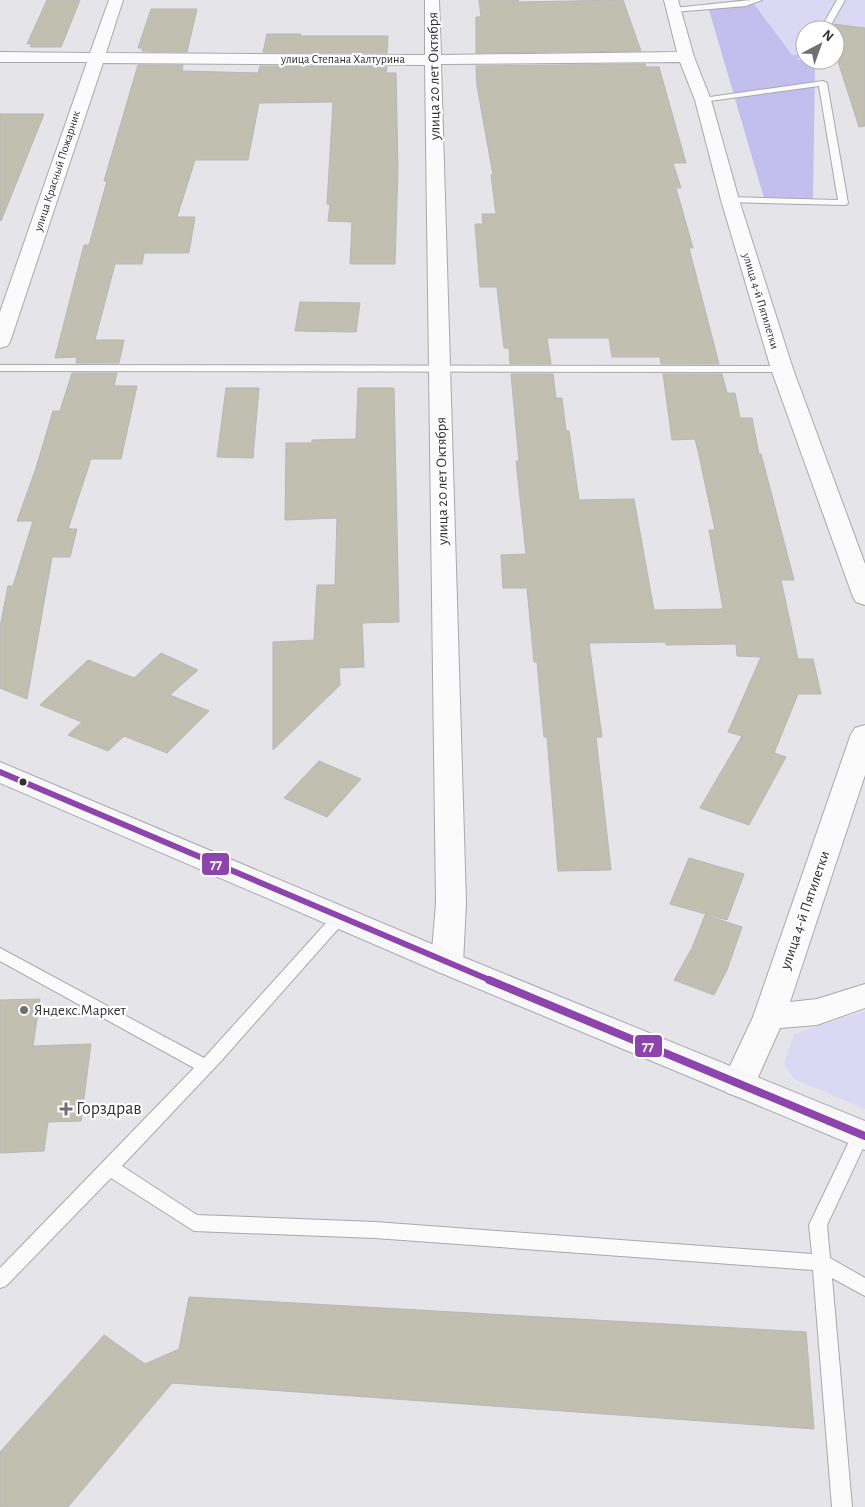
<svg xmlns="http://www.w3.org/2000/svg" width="865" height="1507" viewBox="0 0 865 1507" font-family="'Alegreya Sans',sans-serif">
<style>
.green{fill:#dad9f4}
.forest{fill:#c2beee}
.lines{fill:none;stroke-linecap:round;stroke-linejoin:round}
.stream{fill:#c4c0f1;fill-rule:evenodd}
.building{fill:#c1bfaf;stroke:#b7b7b8}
.service-casing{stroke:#a9a9ac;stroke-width:2}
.minor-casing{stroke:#a9a9ac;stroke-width:2}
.secondary-casing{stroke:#a9a9ac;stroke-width:2}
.service{fill:#fbfbfc;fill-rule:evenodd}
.minor{fill:#fbfbfc;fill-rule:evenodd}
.secondary{fill:#f7f7f9;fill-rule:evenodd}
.bus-1-far1-casing{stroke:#fff;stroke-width:10}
.bus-1-casing{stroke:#fff;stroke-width:12}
.bus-1-far1{stroke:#8e44ad;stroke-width:6}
.bus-1{stroke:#8e44ad;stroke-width:8}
.bus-dot{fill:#313134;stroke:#fff;stroke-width:2}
.poi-dot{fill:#707073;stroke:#fff;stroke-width:2}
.labels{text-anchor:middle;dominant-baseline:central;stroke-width:4.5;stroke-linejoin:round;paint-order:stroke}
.far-street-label{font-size:12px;fill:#313134;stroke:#fff}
.street-label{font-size:15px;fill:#313134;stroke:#fff}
.poi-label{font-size:15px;fill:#313134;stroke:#fff;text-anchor:start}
.near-poi-label{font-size:18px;fill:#313134;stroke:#fff;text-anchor:start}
.line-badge{stroke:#fff;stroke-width:2}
.badge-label{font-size:14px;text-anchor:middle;font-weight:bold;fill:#fff}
</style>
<rect width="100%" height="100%" fill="#e4e4e9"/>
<g class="green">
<path d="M751,0H865V58L835,57V30H805V57L793,56Z"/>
<path d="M865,1011V1109L794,1079L784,1064L794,1034Z"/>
</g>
<path class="forest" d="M738,0H751L793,56L815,69L813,199L764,198L707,3L711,4Z"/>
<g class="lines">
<path class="stream" d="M791,55H805V59L791,57Z"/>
</g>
<g class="building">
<path d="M47,0H80L61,47H30L32,44H27Z"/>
<path d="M479,0H518L519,2L623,0L641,51L476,53V17H481Z"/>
<path d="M151,9H197L187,52L142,51V48H138Z"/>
<path d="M834,24L865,28V126L859,127L835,52V30H830Z"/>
<path d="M267,34H301L300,36H388L387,53L263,52Z"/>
<path d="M645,64L646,67H659L686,163H673L681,188H676L693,248H689L719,364H661L660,357H612L609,338H547L551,364H510L509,348H504L497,287H480L475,224H483L482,214H496L491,175H493L477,86L476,66Z"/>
<path d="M138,65H183L182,71L258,73L260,66L387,67L386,73H396L398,170L395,264H350L352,222L328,221L330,204H327L333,102L259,103L248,160H195L177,217H195L189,253H144L142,264H115L95,340H124L119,363H76L77,357L55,358L84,245H89L107,181H104Z"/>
<path d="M0,114H44L1,221L0,220Z"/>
<path d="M300,302L360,303L356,332L295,331Z"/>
<path d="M72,373H117L114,386H137L121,459H91L68,529H77L70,557H52L27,699L0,688V627L8,586H13L33,521H17L36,468L53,411H60Z"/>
<path d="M511,374H553L556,398H562L566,431H569L579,500L634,499L654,610L723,609L709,530H715L698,451L695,439L672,440L663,374H722L727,393H735L740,418H752L759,454H761L765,469L794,580H781L798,659H813L821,694H798L774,753L786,757L749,825L700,808L742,736L728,732L761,657L737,656L736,644L666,645V642L589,643L602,737H596L611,870L558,871L547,737H544L537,662H534L527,588H503L501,555L526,554L516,461H519Z"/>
<path d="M226,388H259L253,458L217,457Z"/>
<path d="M358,388H394L399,622L362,623L364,667L339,668L340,685L273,750V642L314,640L317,585H335L337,518L285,520L286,443H312V440L356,439Z"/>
<path d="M161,653L198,670L170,695L209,711L167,753L124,736L108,751L68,735L82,722L40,705L88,660L134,678Z"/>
<path d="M319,761L361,779L327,817L284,798Z"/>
<path d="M689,858L744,874L727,920L670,904Z"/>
<path d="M705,915L742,927L727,970L714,995L674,980L692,948Z"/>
<path d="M40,999L33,1046L91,1044L81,1121L48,1122L44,1151L0,1153V1000Z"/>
<path d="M189,1297L806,1332L814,1429L172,1383L68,1507H0V1452L104,1335L145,1364L179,1349Z"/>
</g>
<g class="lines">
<defs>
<g id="service">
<path d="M751,0H762L746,6L674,12L670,10L674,8Z"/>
<path d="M837,0H845L828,30H822L821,28Z"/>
<path d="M823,81L827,83L848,203L846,205L727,202V198L730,197L838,200L819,86L703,102L699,100L703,98Z"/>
<path d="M0,365L782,366L787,369L782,372L0,371Z"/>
<path d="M340,911L345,913L348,917L345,921L222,1060L122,1166L197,1215L375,1222L812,1254L809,1225L855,1129L861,1127L865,1128V1144L827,1225L830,1258L865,1278V1296L832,1278L852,1507H832L813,1270L375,1238L194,1231L111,1178L6,1286L0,1288V1268L194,1068L0,961V948L204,1058L335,913Z"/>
</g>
<g id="minor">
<path d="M109,0H123L106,53L404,55H425V0H439L441,55L677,52L664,0H678L694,57L711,100L739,200L793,369L865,564V605L856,602L853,597L771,369L721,200L695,100L680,62L441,64L466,903L463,963L458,971L447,975L436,971L431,963L436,903L425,65L103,63L10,342L7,346L0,348V312L87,62H0V52L90,53Z"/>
<path d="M865,725V775L790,1002L817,999L865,984V1008L817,1025L780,1028L751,1093L739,1097L727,1093L722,1083L753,1017L851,734L855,728Z"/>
</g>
<path id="secondary" d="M0,762L458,955L865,1121V1150L436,971L0,783Z"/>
</defs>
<use href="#service" class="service-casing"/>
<use href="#minor" class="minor-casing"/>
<use href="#secondary" class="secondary-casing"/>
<use href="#service" class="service"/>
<use href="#minor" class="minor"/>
<use href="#secondary" class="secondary"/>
<defs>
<path id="bus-1-far1" d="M0,772L492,981"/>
<path id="bus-1" d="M489,980L865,1136"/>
</defs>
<use href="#bus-1-far1" class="bus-1-far1-casing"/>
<use href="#bus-1" class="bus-1-casing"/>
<use href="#bus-1-far1" class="bus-1-far1"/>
<use href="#bus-1" class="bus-1"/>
</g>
<circle class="bus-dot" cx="23" cy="782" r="4.5"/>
<g class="poi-dot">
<circle cx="24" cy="1010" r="5"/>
<path d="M63.5 1101.5h5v5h5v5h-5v5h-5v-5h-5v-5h5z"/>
</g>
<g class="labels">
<g class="far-street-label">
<text x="343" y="59">улица Степана Халтурина</text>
<text transform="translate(57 171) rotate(-72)">улица Красный Пожарник</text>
<text transform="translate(761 301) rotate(73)">улица 4-й Пятилетки</text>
</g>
<g class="street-label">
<text transform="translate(434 76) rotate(-91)">улица 20 лет Октября</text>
<text transform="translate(442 481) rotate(-91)">улица 20 лет Октября</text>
<text transform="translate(805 910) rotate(-71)">улица 4-й Пятилетки</text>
</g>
<g class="poi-label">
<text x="34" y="1010">Яндекс.Маркет</text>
</g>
<g class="near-poi-label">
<text x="76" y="1109">Горздрав</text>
</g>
</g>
<g class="line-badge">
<rect x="201" y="852" width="29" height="24" rx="5" fill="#8e44ad"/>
<rect x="634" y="1034" width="29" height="24" rx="5" fill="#8e44ad"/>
</g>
<g class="badge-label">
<text x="216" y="869">77</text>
<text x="648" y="1051">77</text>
</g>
<g transform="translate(820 45) rotate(41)"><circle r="24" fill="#ffffff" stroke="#adadae"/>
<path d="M0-4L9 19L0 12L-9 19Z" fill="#707073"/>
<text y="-8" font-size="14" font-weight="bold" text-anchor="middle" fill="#313134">N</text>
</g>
</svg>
